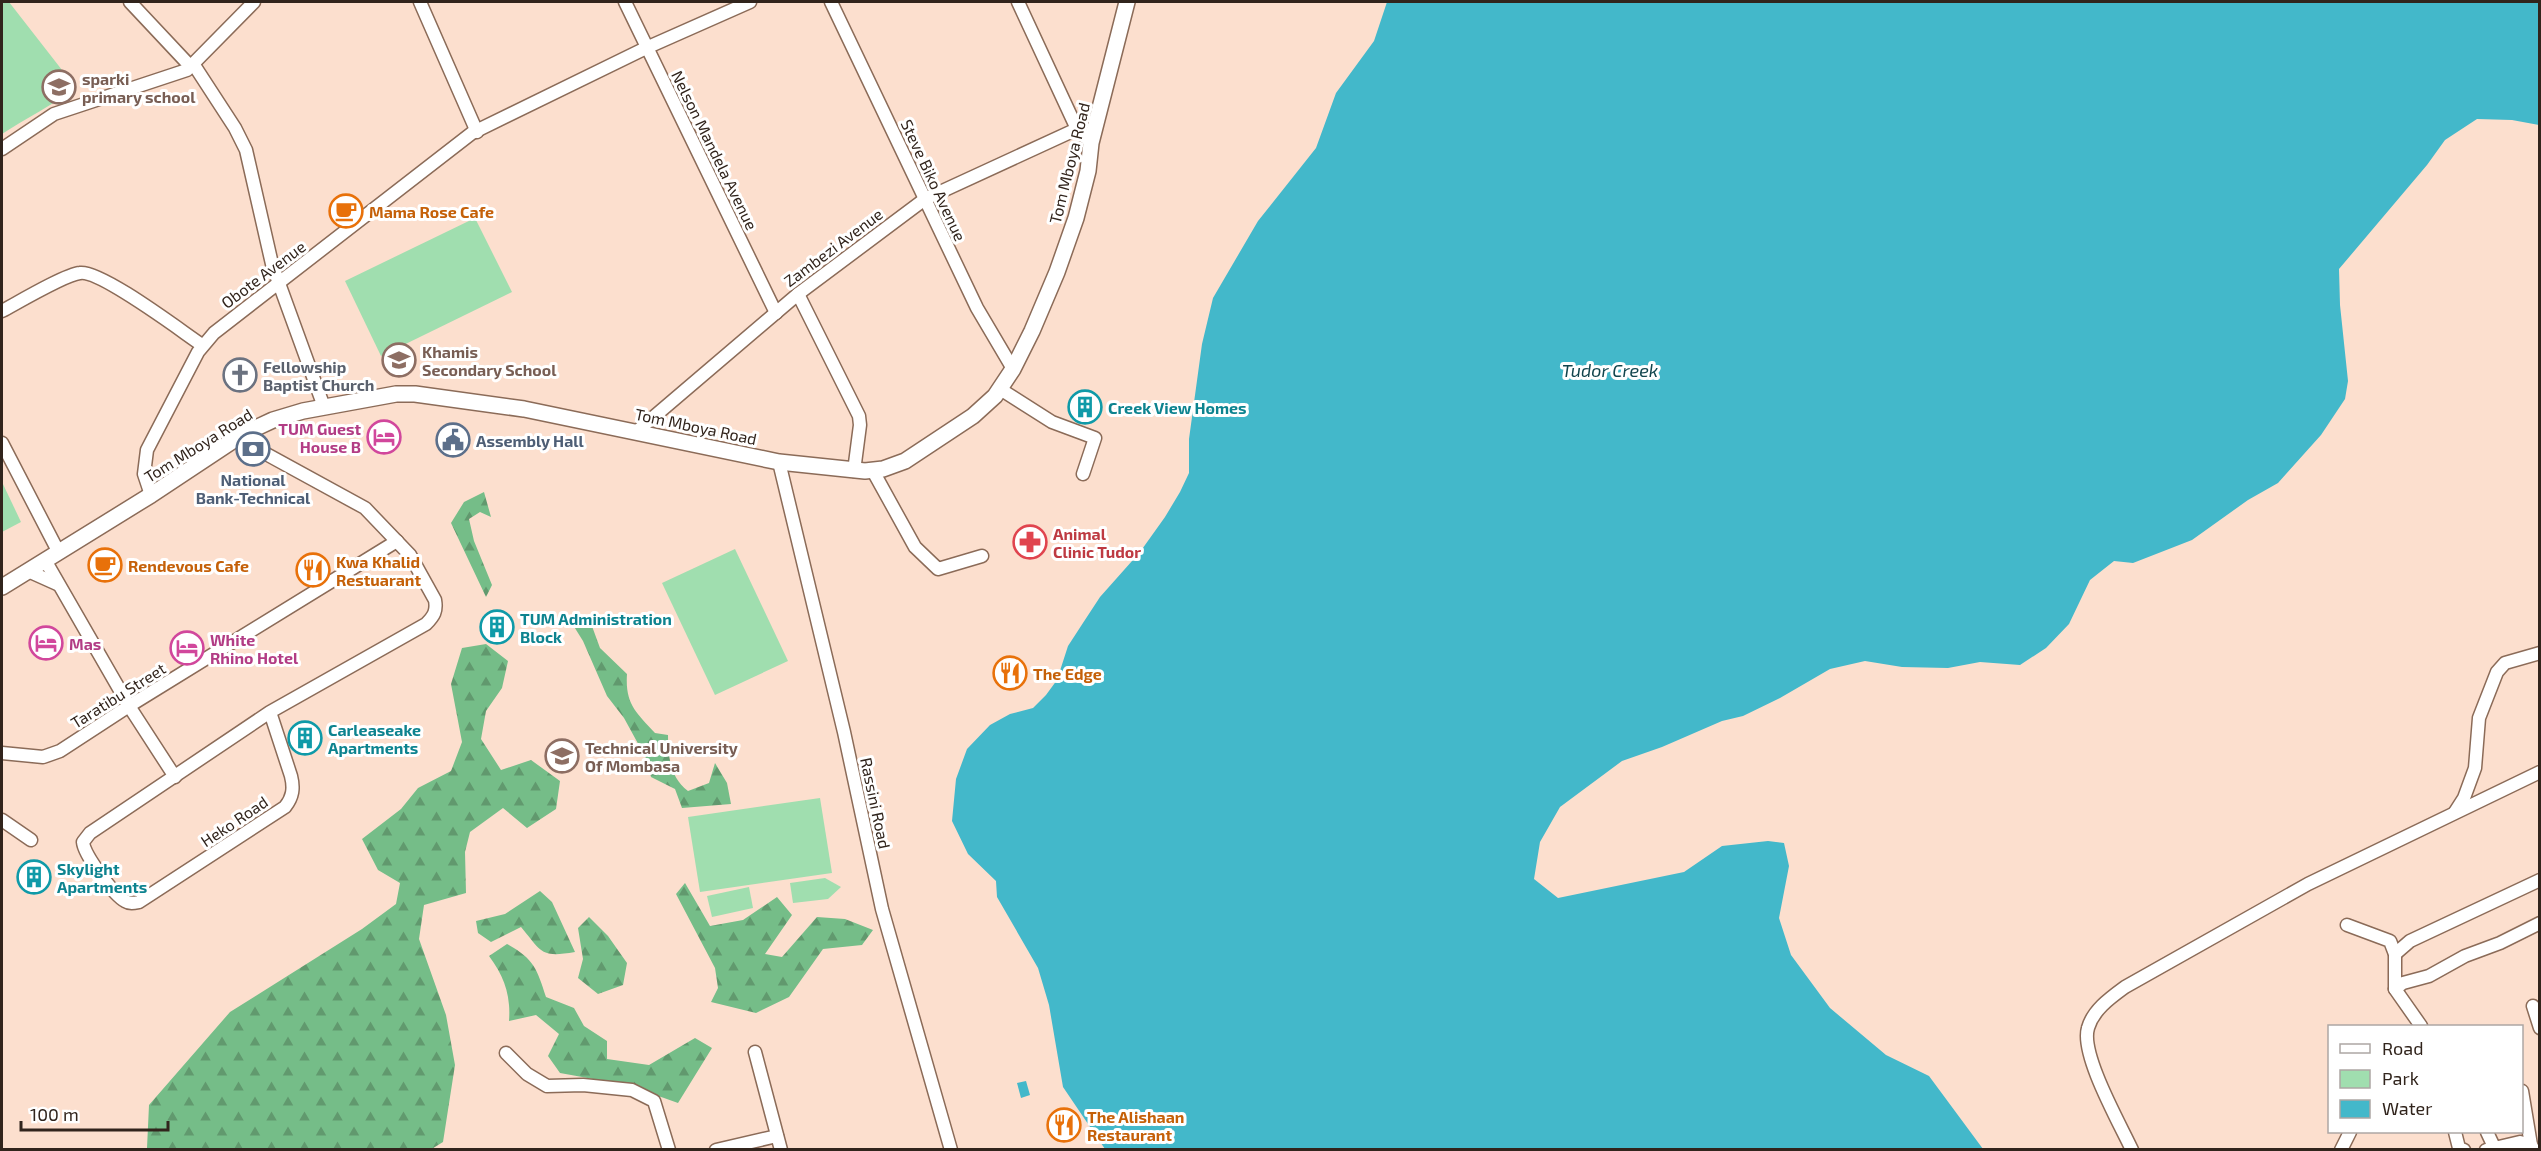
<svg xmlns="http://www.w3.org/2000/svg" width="2541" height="1151" viewBox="0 0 2541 1151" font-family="'Exo 2',sans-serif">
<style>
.forest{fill:url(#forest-firs)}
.park{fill:#a0deaf}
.water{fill:#43b8ca}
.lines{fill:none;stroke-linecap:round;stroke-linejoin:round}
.minor-casing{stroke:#8b6b58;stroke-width:15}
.major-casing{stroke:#8b6b58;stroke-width:18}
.minor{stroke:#fff;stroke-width:12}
.major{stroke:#fff;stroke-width:15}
.labels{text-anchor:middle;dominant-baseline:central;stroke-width:6;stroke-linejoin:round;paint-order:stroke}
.education-label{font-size:16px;font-weight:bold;fill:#785e54;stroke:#fff;text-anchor:start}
.street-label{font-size:16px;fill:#31241c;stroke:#fff}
.food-label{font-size:16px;font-weight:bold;fill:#c56008;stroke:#fff;text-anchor:start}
.worship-label{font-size:16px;font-weight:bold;fill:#5b616d;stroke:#fff;text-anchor:start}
.culture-label{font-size:16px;font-weight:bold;fill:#0d838f;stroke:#fff;text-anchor:start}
.hotel-label{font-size:16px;font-weight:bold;fill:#b23c85;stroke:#fff;text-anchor:start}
.service-label{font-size:16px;font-weight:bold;fill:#4e5e75;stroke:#fff;text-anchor:start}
.health-label{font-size:16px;font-weight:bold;fill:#be3a42;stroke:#fff;text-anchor:start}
.water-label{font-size:18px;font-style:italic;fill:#11454d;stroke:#fff}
</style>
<defs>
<pattern id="forest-firs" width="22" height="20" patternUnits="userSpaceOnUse" patternTransform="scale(1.5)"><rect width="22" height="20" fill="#75bd88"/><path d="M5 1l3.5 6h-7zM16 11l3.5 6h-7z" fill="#61996e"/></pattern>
</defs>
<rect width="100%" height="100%" fill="#fcdfce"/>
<g class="forest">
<path d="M484,492L491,517L480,512L469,519L474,541L492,585L486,597L451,523L464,502Z"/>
<path d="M589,618L600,648L627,674C625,704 636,712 655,733L668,735C668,757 670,777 688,791L709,783L715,763L727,783L731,804L682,808L675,789L651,777L647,760L624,718L607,696L583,641L573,625Z"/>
<path d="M486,644L508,661L502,688L486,711L481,739L501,770L531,760L560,781L556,809L527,828L503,808L470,832L465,852L466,893L424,905L419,939L446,1015L455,1065L443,1142L430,1150L144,1149L147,1148L149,1105L230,1012L362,929L396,904L400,883L378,870L362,839L401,809L418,788L451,771L462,742L451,684L462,648Z"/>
<path d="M685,883L710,926L743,920L777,897L792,915L765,954L782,957L817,917L845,919L873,930L862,945L823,949L789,997L756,1013L711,1002L718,988L715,968L676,894Z"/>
<path d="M540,891L552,902L575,952C540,958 542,952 521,927L491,942L478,933L476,921L505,914Z"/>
<path d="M589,917L608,936L627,963L623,985L598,994L578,978L583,959L578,928Z"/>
<path d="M507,944C534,959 537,969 546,997L574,1008L584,1026L607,1041V1059L649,1065L695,1038L712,1048L678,1103C639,1088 601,1080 560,1073L548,1056L559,1034L536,1015L509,1021C511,995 504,976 489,956Z"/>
</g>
<g class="park">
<path d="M2,2H9L76,88C53,105 26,118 2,134Z"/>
<path d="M475,218L512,292L381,356L345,281Z"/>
<path d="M2,482L21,522L2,532Z"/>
<path d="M735,549L788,661L715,695L662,583Z"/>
<path d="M820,798L832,873L700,892L688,817Z"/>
<path d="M825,878L841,887L828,899L793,903L790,883Z"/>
<path d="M749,887L753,908L712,917L707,896Z"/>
</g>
<g class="water">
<path d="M1387,2H2539V125L2512,120L2477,119L2445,140L2427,165L2339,269L2340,305L2348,381L2345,399L2321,435L2278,483L2248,500L2192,540L2133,563L2114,561L2090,580L2069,624L2046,648L2020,665L1980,662L1948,668L1902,667L1865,661L1830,669L1780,698L1743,716L1722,721L1662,747L1622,761L1560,807L1540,842L1534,879L1558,898L1684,872L1722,846L1768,841L1784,843L1789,866L1779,918L1791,955L1830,1008L1886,1055L1929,1076L1983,1149H1105L1063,1087L1049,1005L1038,968L997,897L996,881L968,854L952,821L956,779L967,749L990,725L1010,714L1033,708L1046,695L1057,680L1068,646L1081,626L1100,597L1140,552L1165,517L1180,492L1189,473V439L1202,344L1213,298L1258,221L1316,148L1336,93L1374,41Z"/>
<path d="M1026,1081L1030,1095L1021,1098L1017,1083Z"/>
</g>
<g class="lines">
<defs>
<g id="minor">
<path d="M130,2L191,67"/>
<path d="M420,2L477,132"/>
<path d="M625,2L776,313"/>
<path d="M831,2L977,308L1013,369"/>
<path d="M1018,2L1077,129L1091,143"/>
<path d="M194,65L235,128L246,150L272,264L324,407"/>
<path d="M2,149L54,114L187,70L254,2"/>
<path d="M798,294L859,416L860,425L854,471"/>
<path d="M2,311C17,303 66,274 80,273C101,270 181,331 202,345"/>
<path d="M1000,389L1052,422L1095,438L1083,474"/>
<path d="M636,432L798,294L925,199L1077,129"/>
<path d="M237,438L365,508L410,555L435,600C437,611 434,616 426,624L270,712L90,833L83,842C84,855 114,895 125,901C130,904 134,903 139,902L285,807C293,797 294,788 291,776L270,712"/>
<path d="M2,443L58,551"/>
<path d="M779,462L844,732L882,909L951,1150"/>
<path d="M873,471L915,547L938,569L982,556"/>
<path d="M151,495L144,474L147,450L198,352L214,333L472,133L646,48L750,2"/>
<path d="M45,560L129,706L175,777"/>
<path d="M28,571L57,584"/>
<path d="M2,753L43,757L60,751L129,706L397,541"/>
<path d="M2455,812L2464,798L2475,768L2479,718L2497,672L2505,663L2540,653"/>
<path d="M2,820L31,840"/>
<path d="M2347,925L2390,941L2395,954V989L2421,1026"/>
<path d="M2395,954L2410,941L2540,880"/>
<path d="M2395,989L2403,983L2429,976L2465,956L2500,943L2540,923"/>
<path d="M2533,1006L2540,1028"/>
<path d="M755,1052L781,1150"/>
<path d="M506,1053L527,1074L547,1086L583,1085L632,1090L654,1101L669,1150"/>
<path d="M2522,1091L2531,1145L2534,1150"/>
<path d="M2455,1132L2459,1148L2464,1150"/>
<path d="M2487,1132L2494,1147"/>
<path d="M716,1150L777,1136"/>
<path d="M2132,1150C2120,1124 2080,1054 2088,1028C2093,1010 2110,998 2125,987L2308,884L2540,772"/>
<path d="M2341,1150L2350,1132"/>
<path d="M2486,1150L2520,1142L2531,1145"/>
</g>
<path id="major" d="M2,587L151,495L243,434L273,420L303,411L396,394H415L524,409L779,462L865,471L883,469L905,461L973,416L995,396L1013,369L1032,331L1057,272L1076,218L1088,171L1091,143L1127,2"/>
</defs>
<use href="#minor" class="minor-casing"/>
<use href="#major" class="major-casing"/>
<use href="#minor" class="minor"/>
<use href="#major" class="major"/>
</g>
<defs>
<symbol id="school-ring" viewBox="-11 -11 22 22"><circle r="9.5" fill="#fff" stroke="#8d6e63" stroke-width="1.5"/><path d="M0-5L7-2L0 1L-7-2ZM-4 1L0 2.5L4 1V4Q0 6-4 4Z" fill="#8d6e63"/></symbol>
<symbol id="cafe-ring" viewBox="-11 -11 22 22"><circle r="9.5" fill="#fff" stroke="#e8710a" stroke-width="1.5"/><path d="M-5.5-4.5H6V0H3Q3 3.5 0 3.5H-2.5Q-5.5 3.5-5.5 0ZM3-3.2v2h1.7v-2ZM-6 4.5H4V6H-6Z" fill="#e8710a"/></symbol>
<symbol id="church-ring" viewBox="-11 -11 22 22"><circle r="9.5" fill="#fff" stroke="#6b7280" stroke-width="1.5"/><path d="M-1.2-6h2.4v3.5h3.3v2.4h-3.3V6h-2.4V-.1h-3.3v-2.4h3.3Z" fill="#6b7280"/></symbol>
<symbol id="building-ring" viewBox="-11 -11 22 22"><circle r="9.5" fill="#fff" stroke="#0f9aa8" stroke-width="1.5"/><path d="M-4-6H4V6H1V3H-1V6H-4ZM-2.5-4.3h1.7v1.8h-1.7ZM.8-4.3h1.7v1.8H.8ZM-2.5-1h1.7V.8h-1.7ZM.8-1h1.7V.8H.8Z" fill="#0f9aa8"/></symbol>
<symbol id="hotel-ring" viewBox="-11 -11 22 22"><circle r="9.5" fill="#fff" stroke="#d1479c" stroke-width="1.5"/><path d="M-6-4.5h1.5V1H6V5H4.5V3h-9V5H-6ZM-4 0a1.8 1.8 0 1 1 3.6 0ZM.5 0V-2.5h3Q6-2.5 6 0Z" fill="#d1479c"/></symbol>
<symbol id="civic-ring" viewBox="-11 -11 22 22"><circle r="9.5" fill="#fff" stroke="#5c6f8a" stroke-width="1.5"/><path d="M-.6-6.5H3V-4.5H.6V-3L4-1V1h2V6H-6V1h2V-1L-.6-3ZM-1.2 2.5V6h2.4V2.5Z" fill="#5c6f8a"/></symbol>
<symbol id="bank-ring" viewBox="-11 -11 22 22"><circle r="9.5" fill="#fff" stroke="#5c6f8a" stroke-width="1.5"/><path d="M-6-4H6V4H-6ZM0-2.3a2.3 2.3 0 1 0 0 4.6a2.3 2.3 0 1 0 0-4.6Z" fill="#5c6f8a"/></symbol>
<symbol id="pharmacy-ring" viewBox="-11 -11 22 22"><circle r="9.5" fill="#fff" stroke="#e0444e" stroke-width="1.5"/><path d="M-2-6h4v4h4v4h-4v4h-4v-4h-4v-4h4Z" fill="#e0444e"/></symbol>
<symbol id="restaurant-ring" viewBox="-11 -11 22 22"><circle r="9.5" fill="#fff" stroke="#e8710a" stroke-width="1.5"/><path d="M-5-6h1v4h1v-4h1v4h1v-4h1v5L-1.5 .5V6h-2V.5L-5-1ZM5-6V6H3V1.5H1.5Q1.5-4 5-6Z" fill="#e8710a"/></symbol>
<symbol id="university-ring" viewBox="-11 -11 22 22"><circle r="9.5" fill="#fff" stroke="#8d6e63" stroke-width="1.5"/><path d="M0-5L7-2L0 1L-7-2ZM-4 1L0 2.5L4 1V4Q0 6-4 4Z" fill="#8d6e63"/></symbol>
</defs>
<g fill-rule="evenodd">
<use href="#school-ring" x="40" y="68" width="38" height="38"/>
<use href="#cafe-ring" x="327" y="192" width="38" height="38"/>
<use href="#school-ring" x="380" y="341" width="38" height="38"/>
<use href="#church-ring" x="221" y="356" width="38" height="38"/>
<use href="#building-ring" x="1066" y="388" width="38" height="38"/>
<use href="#hotel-ring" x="365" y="418" width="38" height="38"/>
<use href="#civic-ring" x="434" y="421" width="38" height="38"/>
<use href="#bank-ring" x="234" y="430" width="38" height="38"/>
<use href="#pharmacy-ring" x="1011" y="523" width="38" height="38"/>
<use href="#cafe-ring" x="86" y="546" width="38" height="38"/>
<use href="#restaurant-ring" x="294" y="551" width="38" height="38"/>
<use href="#building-ring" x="478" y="608" width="38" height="38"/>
<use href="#hotel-ring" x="27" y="624" width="38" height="38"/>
<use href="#hotel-ring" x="168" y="629" width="38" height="38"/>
<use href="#restaurant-ring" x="991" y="654" width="38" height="38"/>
<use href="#building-ring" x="286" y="719" width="38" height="38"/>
<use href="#university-ring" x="543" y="737" width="38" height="38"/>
<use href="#building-ring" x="15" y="858" width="38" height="38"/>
<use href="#restaurant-ring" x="1045" y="1106" width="38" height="38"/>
</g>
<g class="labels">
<g class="education-label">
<text x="82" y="78">sparki<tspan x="82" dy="18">primary school</tspan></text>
<text x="422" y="351">Khamis<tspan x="422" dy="18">Secondary School</tspan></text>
<text x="585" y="747">Technical University<tspan x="585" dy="18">Of Mombasa</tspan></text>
</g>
<g class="street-label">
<text transform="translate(715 150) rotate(64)">Nelson Mandela Avenue</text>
<text transform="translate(1069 163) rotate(-76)">Tom Mboya Road</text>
<text transform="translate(934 180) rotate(65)">Steve Biko Avenue</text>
<text transform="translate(833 247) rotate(-37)">Zambezi Avenue</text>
<text transform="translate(263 274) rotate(-37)">Obote Avenue</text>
<text transform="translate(696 426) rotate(12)">Tom Mboya Road</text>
<text transform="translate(198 445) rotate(-32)">Tom Mboya Road</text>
<text transform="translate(118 695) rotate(-32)">Taratibu Street</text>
<text transform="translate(876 803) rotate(78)">Rassini Road</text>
<text transform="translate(234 821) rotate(-34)">Heko Road</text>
</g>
<g class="food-label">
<text x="369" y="211">Mama Rose Cafe</text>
<text x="336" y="561">Kwa Khalid<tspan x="336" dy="18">Restuarant</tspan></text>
<text x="128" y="565">Rendevous Cafe</text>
<text x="1033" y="673">The Edge</text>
<text x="1087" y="1116">The Alishaan<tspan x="1087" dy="18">Restaurant</tspan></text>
</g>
<g class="worship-label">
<text x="263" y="366">Fellowship<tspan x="263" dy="18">Baptist Church</tspan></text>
</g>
<g class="culture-label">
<text x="1108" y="407">Creek View Homes</text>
<text x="520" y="618">TUM Administration<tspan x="520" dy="18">Block</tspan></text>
<text x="328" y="729">Carleaseake<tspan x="328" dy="18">Apartments</tspan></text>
<text x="57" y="868">Skylight<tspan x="57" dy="18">Apartments</tspan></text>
</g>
<g class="hotel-label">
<text x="361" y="428" text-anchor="end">TUM Guest<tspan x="361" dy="18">House B</tspan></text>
<text x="210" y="639">White<tspan x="210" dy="18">Rhino Hotel</tspan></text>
<text x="69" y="643">Mas</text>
</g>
<g class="service-label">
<text x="476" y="440">Assembly Hall</text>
<text x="253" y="479" text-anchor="middle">National<tspan x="253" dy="18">Bank-Technical</tspan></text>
</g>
<g class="health-label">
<text x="1053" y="533">Animal<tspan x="1053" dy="18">Clinic Tudor</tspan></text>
</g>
<g class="water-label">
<text x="1610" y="370">Tudor Creek</text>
</g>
</g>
<rect width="2541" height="1151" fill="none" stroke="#31241c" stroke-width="6"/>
<rect x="2328" y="1025" width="195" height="108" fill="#ffffff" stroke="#ada7a4" stroke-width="1.5"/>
<rect x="2340" y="1044" width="30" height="9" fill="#ffffff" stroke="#ada7a4" stroke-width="1.5"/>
<text x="2382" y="1055" font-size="18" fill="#31241c">Road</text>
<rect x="2340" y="1070" width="30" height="18" fill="#a0deaf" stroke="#ada7a4" stroke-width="1.5"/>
<text x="2382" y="1085" font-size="18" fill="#31241c">Park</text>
<rect x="2340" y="1100" width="30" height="18" fill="#43b8ca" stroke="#ada7a4" stroke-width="1.5"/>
<text x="2382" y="1115" font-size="18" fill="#31241c">Water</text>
<path d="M21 1121v9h147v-9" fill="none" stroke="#31241c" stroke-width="3"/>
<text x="30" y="1121" font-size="18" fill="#31241c" stroke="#ffffff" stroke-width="4.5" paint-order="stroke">100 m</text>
</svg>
